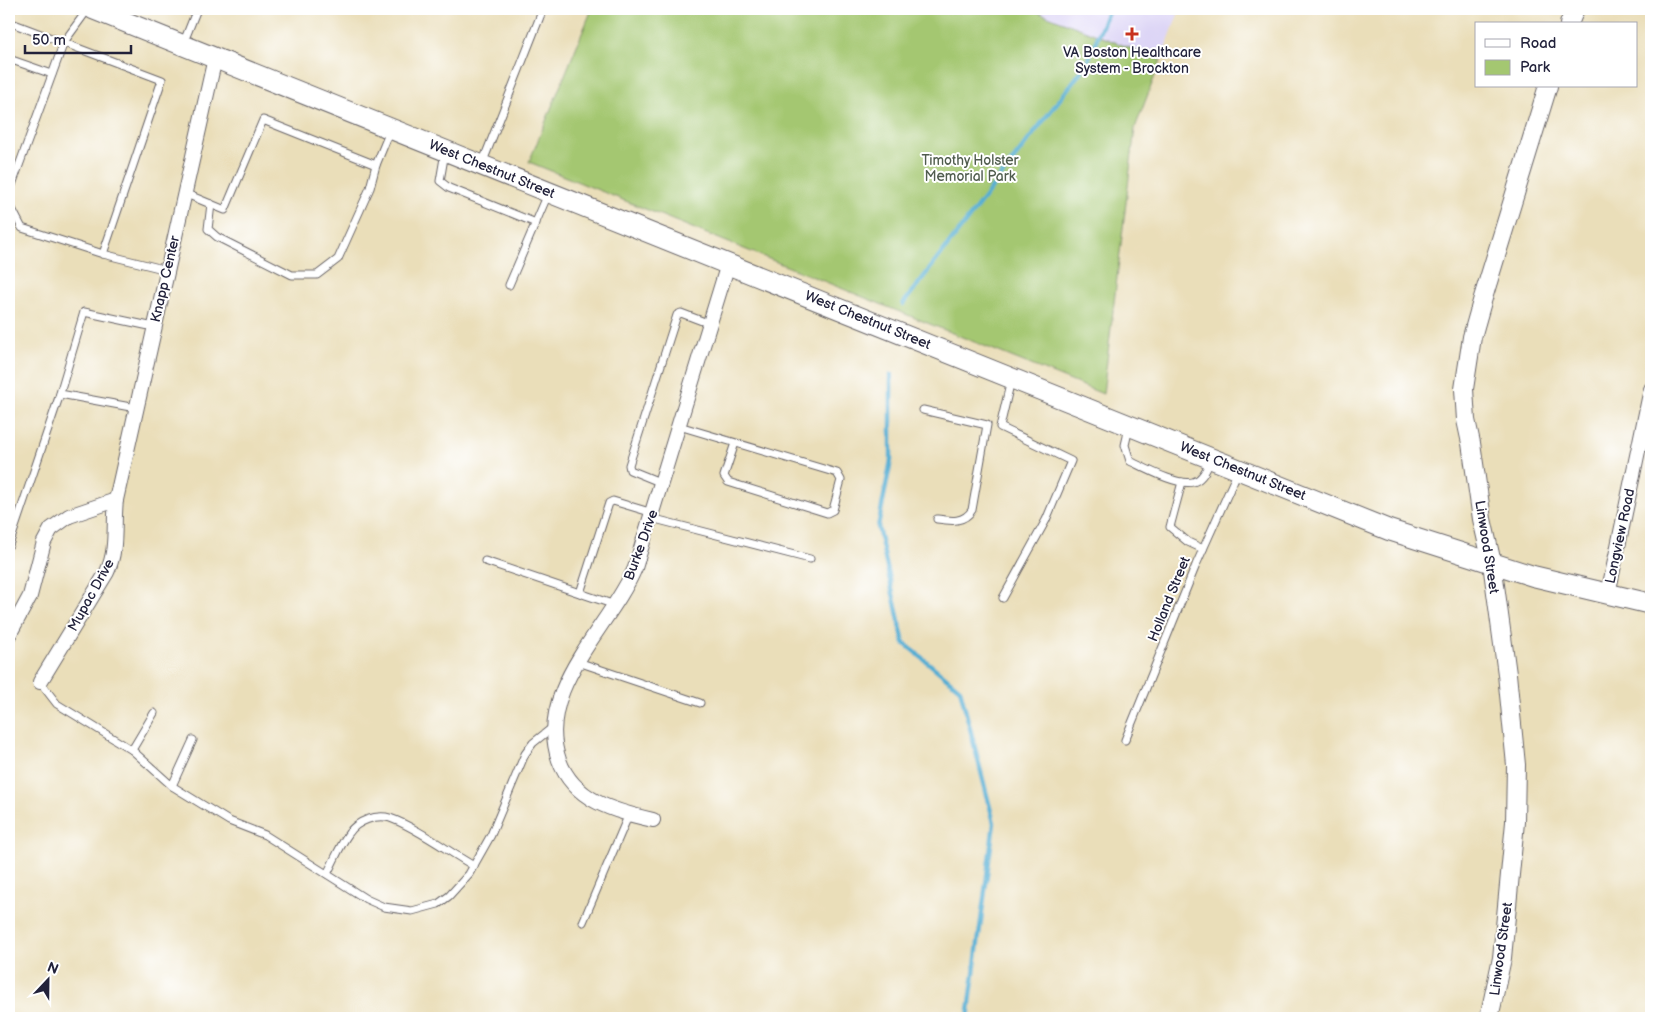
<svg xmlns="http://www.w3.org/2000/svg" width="1660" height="1027" viewBox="0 0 1660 1027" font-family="'Balsamiq Sans',sans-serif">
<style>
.built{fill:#ddd5f6}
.park{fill:#a4c771;stroke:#637456}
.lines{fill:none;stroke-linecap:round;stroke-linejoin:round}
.stream{stroke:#55aed3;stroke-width:4.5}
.service-casing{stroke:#686467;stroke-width:9}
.minor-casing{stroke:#686467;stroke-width:16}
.tertiary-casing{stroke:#686467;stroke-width:20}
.secondary-casing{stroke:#686467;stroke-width:22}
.service{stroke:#fff;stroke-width:7}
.minor{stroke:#fff;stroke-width:14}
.tertiary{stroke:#fff;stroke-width:18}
.secondary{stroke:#fff;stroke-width:20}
.poi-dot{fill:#c8321e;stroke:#fff;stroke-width:2}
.labels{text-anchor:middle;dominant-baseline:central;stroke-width:4;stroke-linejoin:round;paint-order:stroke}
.poi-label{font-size:14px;fill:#22223b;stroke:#fff}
.park-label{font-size:14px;fill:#505c4e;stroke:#fff}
.street-label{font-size:14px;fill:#22223b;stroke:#fff}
</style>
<rect width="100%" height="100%" fill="#fff"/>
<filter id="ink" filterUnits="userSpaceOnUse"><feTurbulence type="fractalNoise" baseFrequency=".02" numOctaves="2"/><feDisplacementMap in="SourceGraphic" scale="10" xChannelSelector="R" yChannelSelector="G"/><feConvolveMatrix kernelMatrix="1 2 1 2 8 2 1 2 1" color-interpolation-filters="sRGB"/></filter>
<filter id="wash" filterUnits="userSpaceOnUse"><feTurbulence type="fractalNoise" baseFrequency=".0096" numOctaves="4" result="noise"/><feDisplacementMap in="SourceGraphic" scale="20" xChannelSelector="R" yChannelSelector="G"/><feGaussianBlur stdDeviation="1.12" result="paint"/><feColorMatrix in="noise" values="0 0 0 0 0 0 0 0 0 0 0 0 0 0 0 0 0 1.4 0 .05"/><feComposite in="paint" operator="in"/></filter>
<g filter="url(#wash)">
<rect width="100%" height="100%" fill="#eadeb9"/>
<path class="built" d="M1028,9H1180L1161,60Z"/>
<path class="park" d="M592,9H1030L1161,60L1135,128L1103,394L529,162Z"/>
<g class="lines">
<g class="stream">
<path d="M903,304L1086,65L1109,9"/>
<path d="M891,375V460L878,527L904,643L960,689L994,823L968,1018"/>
</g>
</g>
</g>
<g filter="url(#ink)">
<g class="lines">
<defs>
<g id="service">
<path d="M9,22L162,80L103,254"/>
<path d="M183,44L197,9"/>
<path d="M9,59L52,74"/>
<path d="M445,152L440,181L449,188L536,223"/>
<path d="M482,164L543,9"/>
<path d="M9,193L64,42L88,9"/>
<path d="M184,193L225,210L263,120L376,165L390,131"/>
<path d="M9,203L22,228L103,254L167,270"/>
<path d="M211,204L208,229L217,237L292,275H317L338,259L370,188L376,165"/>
<path d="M509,285L548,194"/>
<path d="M60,394L136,408"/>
<path d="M923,410L987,425L972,510C964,523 951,521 937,519"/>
<path d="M679,426L837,473L841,480L833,510L827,513L728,482L724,476L735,443"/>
<path d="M1129,428L1125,445L1130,461C1145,468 1177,486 1193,482C1202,480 1207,469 1210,461"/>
<path d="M1182,482L1170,527L1188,542L1203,549"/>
<path d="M662,483L630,470L629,465L677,315L681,313L710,324"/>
<path d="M651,518L810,559"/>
<path d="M9,545L58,400L84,312L154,327"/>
<path d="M485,561L615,605"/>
<path d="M580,593L609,503L613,501L653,513"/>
<path d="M1003,598L1046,520L1071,461L1000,427L1011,380"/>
<path d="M578,662L700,703"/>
<path d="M40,682L57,704L132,750L172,786L193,740"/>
<path d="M1125,740L1196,565L1238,471"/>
<path d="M132,750L154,713"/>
<path d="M172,786L229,821L265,835L366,899L384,907L412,911L438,904L449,896L469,874L491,835L525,754L533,743L553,727"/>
<path d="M327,874C334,861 340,845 349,833C357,821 376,814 390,818C414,826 451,853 474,866"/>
<path d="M583,922L629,814"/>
</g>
<g id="minor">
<path d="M1608,594L1651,389"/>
<path d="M9,635L30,596L44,542L51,529L69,516L116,500"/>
<path d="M40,682L107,572C118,549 113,525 116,500L215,58"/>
<path d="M653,820C614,811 574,801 559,760C534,690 610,627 635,568L728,264"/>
</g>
<g id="tertiary">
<path d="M1569,24L1575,9"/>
<path d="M1489,1018L1502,958L1515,822L1516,765L1507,674L1492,563L1482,519L1471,443L1466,420L1464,389L1472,337L1483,298L1548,86"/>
</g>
<path id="secondary" d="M93,9L1389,530L1533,576L1651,604"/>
</defs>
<use href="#service" class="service-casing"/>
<use href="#minor" class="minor-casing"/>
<use href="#tertiary" class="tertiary-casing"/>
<use href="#secondary" class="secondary-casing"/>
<use href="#service" class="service"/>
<use href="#minor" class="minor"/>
<use href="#tertiary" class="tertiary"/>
<use href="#secondary" class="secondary"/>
</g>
</g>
<path class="poi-dot" d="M1129.5 26.5h5v5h5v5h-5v5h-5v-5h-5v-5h5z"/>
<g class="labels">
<g class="poi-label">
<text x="1132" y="52">VA Boston Healthcare<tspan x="1132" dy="16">System - Brockton</tspan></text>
</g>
<g class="park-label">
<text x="970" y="160">Timothy Holster<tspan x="970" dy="16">Memorial Park</tspan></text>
</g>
<g class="street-label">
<text transform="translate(492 169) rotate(22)">West Chestnut Street</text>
<text transform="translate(165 279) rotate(-77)">Knapp Center</text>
<text transform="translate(868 320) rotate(22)">West Chestnut Street</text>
<text transform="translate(1243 471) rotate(22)">West Chestnut Street</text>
<text transform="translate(1620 536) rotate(-78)">Longview Road</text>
<text transform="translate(641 545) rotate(-70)">Burke Drive</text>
<text transform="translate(1487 547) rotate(81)">Linwood Street</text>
<text transform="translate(91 595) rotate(-61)">Mupac Drive</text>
<text transform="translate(1169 599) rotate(-68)">Holland Street</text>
<text transform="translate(1501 949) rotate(-82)">Linwood Street</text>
</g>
</g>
<rect width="1660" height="1027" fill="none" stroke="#fff" stroke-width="30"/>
<rect x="1475" y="22" width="162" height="65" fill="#ffffff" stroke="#a7a7b1"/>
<rect x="1485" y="39" width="25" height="8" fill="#ffffff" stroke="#a7a7b1"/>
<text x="1520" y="48" font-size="15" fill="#22223b">Road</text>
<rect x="1485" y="60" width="25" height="15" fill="#a4c771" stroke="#a7a7b1"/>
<text x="1520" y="72" font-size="15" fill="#22223b">Park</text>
<g transform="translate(48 980) rotate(22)" stroke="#ffffff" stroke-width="4" paint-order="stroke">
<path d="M0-4L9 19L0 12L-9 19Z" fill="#22223b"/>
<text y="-8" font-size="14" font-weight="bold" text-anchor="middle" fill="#22223b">N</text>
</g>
<path d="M25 45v8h106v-8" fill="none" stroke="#22223b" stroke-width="2.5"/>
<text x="32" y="45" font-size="15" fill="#22223b" stroke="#ffffff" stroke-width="4" paint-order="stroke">50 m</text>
</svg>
